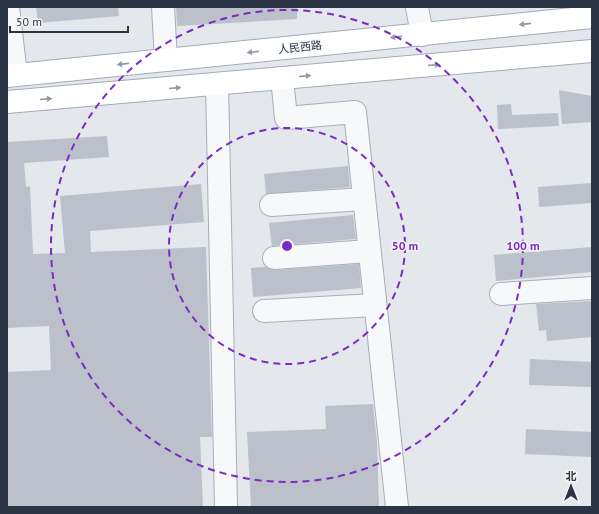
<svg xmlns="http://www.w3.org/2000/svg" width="599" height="514" viewBox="0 0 599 514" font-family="'PT Sans','Noto Sans SC',sans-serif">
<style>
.building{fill:#bbc0ca}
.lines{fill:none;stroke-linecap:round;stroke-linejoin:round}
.minor-casing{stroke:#a9aeb7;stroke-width:24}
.major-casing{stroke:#a3abb8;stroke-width:24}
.minor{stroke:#f7f8fa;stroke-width:22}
.major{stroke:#fff;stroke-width:22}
.oneway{fill:#959aa2}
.ring{fill:none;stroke:#7b2cbf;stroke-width:2;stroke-dasharray:7 5}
.labels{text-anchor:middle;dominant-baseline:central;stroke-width:3;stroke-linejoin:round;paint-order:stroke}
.street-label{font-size:11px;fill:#2b3445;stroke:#f4f6f9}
.centre{fill:#7b2cbf;stroke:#f4f6f9;stroke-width:2}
.ring-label{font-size:12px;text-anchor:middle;font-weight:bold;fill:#7b2cbf;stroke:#f4f6f9;stroke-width:3;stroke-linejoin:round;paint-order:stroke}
</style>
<rect width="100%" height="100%" fill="#e4e7ec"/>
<g class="building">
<path d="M36,7H118L119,16L38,23Z"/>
<path d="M176,7H297V19L177,26Z"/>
<path d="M559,90L592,96V122L562,124Z"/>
<path d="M511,104L512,115L558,113L559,126L498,129L497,105Z"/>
<path d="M107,136L109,157L24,163L26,187L30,186L33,254L65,253L60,196L201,184L204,222L90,231L91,252L206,247L212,437H200L203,507H7V372L51,370L49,326L7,328V142Z"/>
<path d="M348,166L350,187L266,194L264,174Z"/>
<path d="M592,183V203L539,207L538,187Z"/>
<path d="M353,215L356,239L272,246L269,223Z"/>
<path d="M592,247V272L496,281L494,255Z"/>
<path d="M359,264L361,288L253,297L251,268L266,267L275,270Z"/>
<path d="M592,301V337L547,341L546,330L539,331L536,304Z"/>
<path d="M530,359L592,362V387L529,385Z"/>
<path d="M373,404L377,442L379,507H251L247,432L326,429L325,406Z"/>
<path d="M526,429L592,432V457L525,454Z"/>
</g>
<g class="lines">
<defs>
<g id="minor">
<path d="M8,7L16,75"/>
<path d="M163,7L166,60"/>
<path d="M417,7L422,35"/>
<path d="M282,78L286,118L355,112L397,507"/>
<path d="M217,84L226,507"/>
<path d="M271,205L364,199"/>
<path d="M274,258L369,251"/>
<path d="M501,294L592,288"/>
<path d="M264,311L375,305"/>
</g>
<g id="major">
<path d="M7,76L592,17"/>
<path d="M7,102L592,51"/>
</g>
</defs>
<use href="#minor" class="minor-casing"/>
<use href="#major" class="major-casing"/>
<use href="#minor" class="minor"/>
<use href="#major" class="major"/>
</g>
<defs><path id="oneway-solid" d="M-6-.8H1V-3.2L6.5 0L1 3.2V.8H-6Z"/></defs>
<g class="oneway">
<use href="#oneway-solid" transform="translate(525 24) rotate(174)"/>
<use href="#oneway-solid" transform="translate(396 37) rotate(174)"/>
<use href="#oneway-solid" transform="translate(253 52) rotate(174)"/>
<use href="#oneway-solid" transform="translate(123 64) rotate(174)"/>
<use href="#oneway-solid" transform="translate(434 65) rotate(-5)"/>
<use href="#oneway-solid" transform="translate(305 76) rotate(-5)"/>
<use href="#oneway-solid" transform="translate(175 88) rotate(-5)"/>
<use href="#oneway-solid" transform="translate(46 99) rotate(-5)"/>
</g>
<g class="ring">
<circle cx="287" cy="246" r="118"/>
<circle cx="287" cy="246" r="236"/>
</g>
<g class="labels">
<g class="street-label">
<text transform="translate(300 47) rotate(-6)">人民西路</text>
</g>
</g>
<circle cx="287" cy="246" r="6" class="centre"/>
<g class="ring-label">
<text x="405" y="250">50 m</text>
<text x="523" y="250">100 m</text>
</g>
<rect width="599" height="514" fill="none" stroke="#2b3445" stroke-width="16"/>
<g transform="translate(571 486)" stroke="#f4f6f9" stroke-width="3" paint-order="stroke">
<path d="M0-3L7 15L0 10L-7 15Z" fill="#2b3445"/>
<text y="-6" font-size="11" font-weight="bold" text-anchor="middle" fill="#2b3445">北</text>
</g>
<path d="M10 26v6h118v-6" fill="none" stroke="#2b3445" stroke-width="2"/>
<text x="16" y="26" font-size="12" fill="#2b3445" stroke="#f4f6f9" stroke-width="3" paint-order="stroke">50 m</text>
</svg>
